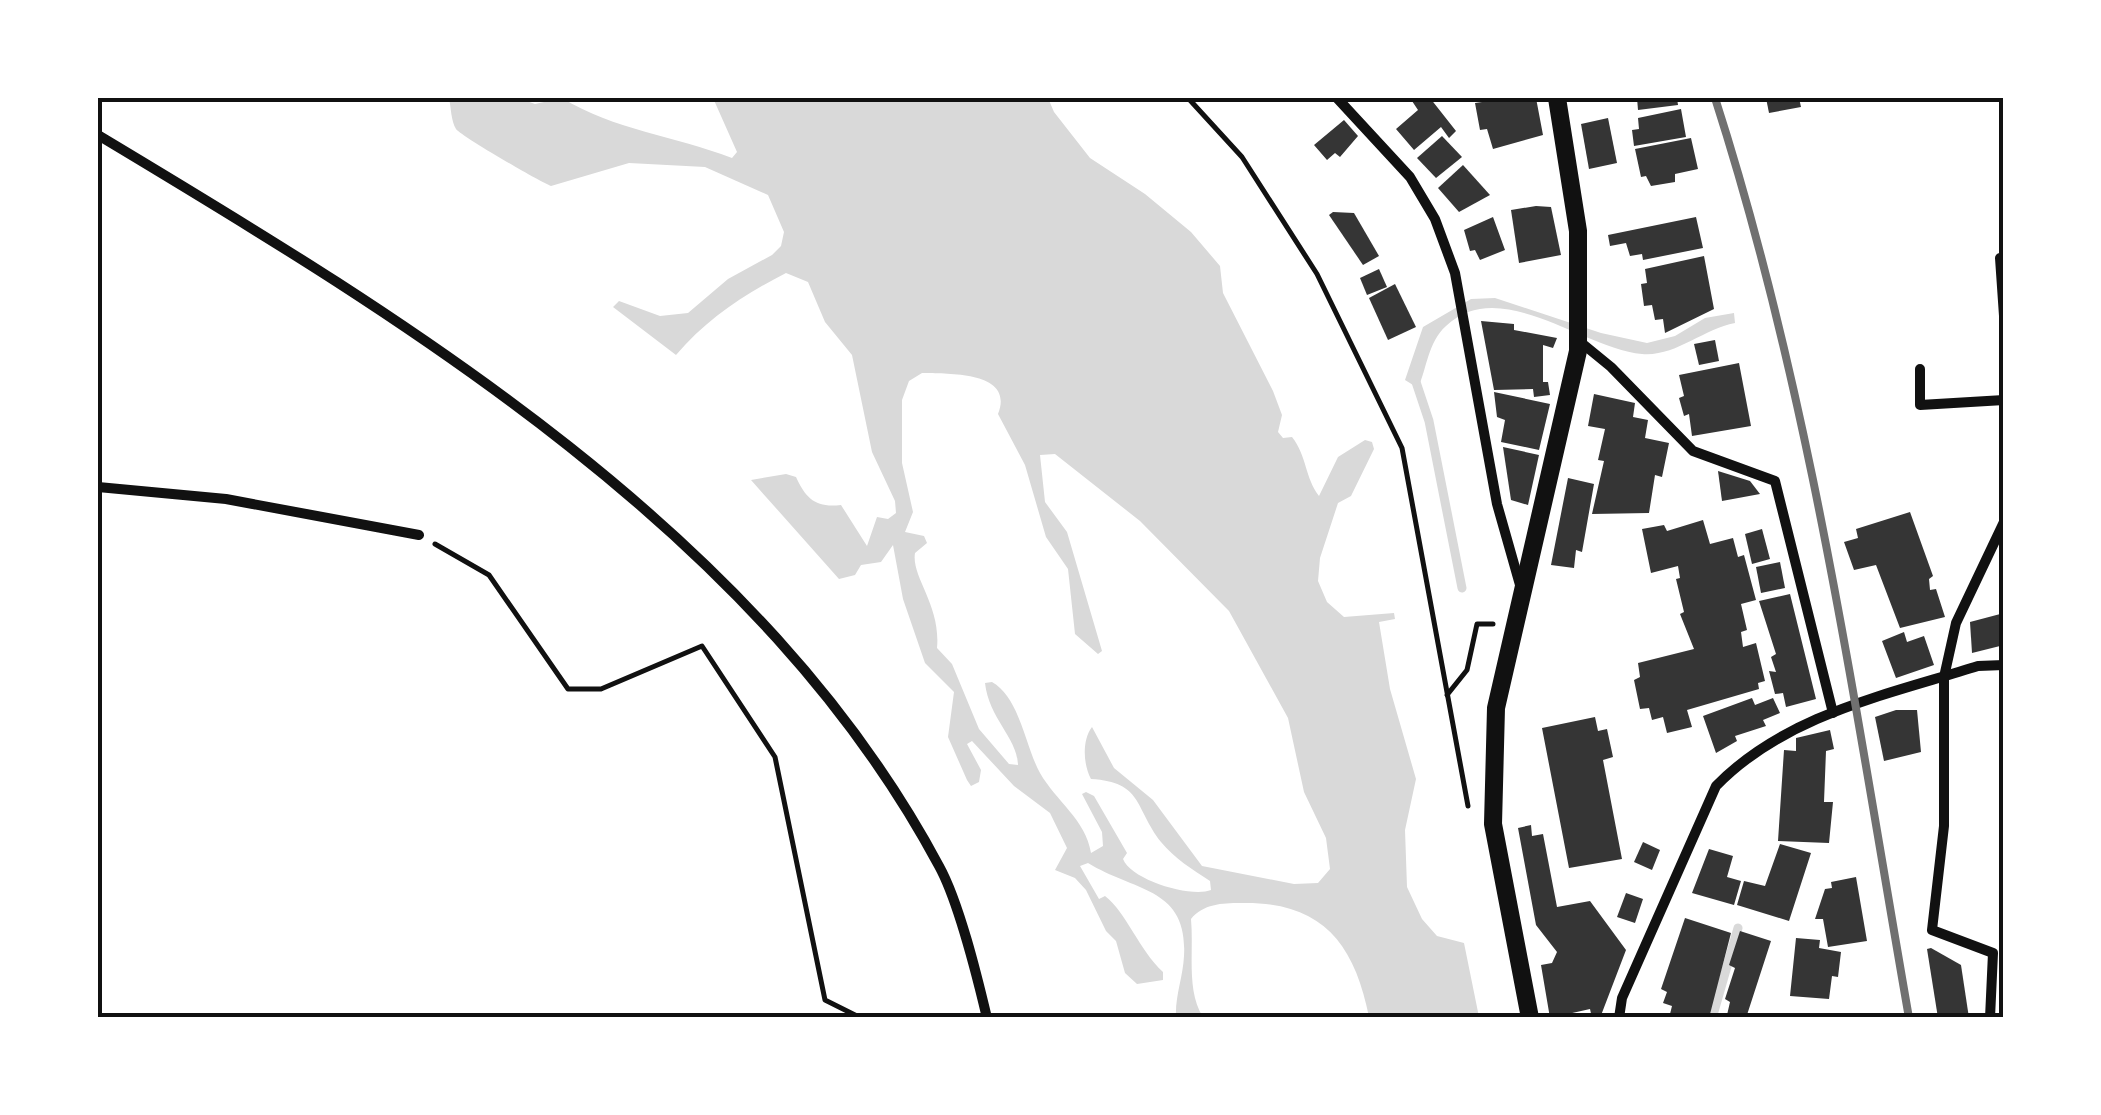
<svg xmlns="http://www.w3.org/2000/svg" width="2101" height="1115" viewBox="0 0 2101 1115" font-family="'Source Serif 4',serif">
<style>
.water{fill:#d9d9d9;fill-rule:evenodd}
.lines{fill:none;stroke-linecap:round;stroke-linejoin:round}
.stream{stroke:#d9d9d9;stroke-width:9}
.building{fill:#353535}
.path{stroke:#111;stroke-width:5}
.minor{stroke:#111;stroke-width:10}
.tertiary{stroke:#111;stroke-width:18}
.rail{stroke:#707070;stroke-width:8}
.neatline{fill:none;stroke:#111;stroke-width:4}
</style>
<rect width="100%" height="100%" fill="#fff"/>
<g class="water">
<path d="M449,98H518L535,104L562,98C614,130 675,136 732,158L737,152L713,98H1048L1054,112L1090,158L1145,194L1191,232L1220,266L1223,293L1273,391L1282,415L1278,432L1283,438L1292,437C1307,456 1305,478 1319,496L1338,457L1365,440L1372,442L1374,449L1351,496L1338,503L1320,558L1318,581L1327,602L1344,617L1394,613L1395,619L1379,622L1390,689L1416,779L1405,830L1407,887L1422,919L1437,936L1464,943L1479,1017H1369C1354,941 1320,901 1240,903C1222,903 1203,904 1191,919C1194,952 1186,991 1203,1017H1176C1175,996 1183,977 1184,956C1188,887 1135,892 1088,863L1080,866L1099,899L1105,896C1126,912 1139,950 1163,972V980L1137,984L1125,973L1116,941L1106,931L1086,890L1075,878L1055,870L1067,848L1050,813L1014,786L972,741L967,744L981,770L979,782L971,786L967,780L948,737L954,692L925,663L903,599L893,545L881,562L861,565L855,575L839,579L751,480L786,474L796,477C806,499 816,508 841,505L867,546L877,517L888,519L896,513L895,501L872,452L852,355L825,322L808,282L786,273C743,295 707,319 676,355L613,307L619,301L660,316L688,313L728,279L772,255L781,246L784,232L768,195L705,167L629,163L551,186C540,182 461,136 456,129C451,121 451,107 449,98ZM922,373C949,374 1015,371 998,414L1025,465L1046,537L1068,569L1075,634L1098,654L1102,651L1067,532L1045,502L1040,455L1055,454L1140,521L1229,611L1288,718L1304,792L1326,838L1330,869L1318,883L1294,884L1202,866L1153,800L1114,768L1092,727C1082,740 1083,764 1091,779C1143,782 1134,807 1161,842C1174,858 1193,870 1210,881L1211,890C1191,898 1131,880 1123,859L1127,853L1094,796L1086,792L1082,794L1102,832L1103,846L1091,853C1086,820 1056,801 1040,773C1025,746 1020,698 992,682L985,683C989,719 1017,737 1018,765L1009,764L979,729L952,664L937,648C941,605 911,577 915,553L927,543L924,536L905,532L913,512L902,463V400L909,381Z"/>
<path d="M1495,298L1601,333L1647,343L1675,336L1705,318L1734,313L1735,323C1703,329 1675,357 1642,354C1582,348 1500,275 1446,326C1428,342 1427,368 1418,388L1405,380L1423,327L1471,299Z"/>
</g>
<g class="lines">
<g class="stream">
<path d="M1414,376L1429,421L1462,588"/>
<path d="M1718,1018L1713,1015L1738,928"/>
</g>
</g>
<g class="building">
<path d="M1417,98H1430L1456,131L1449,138L1441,127L1414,150L1396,129L1418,110L1412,101Z"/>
<path d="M1481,98H1536L1543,135L1493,149L1487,129L1480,130L1475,103L1482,102Z"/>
<path d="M1637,98H1677L1678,105L1638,110Z"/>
<path d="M1766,98H1799L1801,107L1769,113Z"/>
<path d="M1681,109L1686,137L1634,146L1632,130L1639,129L1638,118Z"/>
<path d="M1608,118L1617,163L1589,169L1581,124Z"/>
<path d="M1344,120L1358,136L1340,157L1335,153L1327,160L1314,145Z"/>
<path d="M1442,136L1462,157L1436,178L1417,158Z"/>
<path d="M1691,138L1698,169L1675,174V182L1651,186L1646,176L1641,177L1635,149Z"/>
<path d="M1463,165L1490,195L1459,212L1438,188Z"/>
<path d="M1536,206L1551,207L1561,255L1519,263L1511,210Z"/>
<path d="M1333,212L1354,213L1379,256L1363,265L1329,215Z"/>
<path d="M1493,217L1505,250L1480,260L1475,250L1470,251L1464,230Z"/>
<path d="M1696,217L1703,248L1643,260L1642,254L1630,256L1626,243L1610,246L1608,235Z"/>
<path d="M1704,256L1714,309L1665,333L1663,319L1655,320L1652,305L1644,306L1641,284L1647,283L1645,269Z"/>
<path d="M1379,269L1387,287L1367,295L1360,278Z"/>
<path d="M1395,284L1416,327L1388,340L1369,298Z"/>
<path d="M1481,321L1514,324V330L1557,338L1553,348L1543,345V382H1548L1550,395L1534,397L1533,389L1494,390Z"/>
<path d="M1715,340L1719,361L1699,365L1694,344Z"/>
<path d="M1739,363L1751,426L1692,436L1689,414L1684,416L1679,398L1684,396L1679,375Z"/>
<path d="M1494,392L1550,404L1539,450L1501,442L1505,420L1497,417Z"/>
<path d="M1594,394L1635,403L1633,417L1648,420L1645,438L1669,443L1662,477L1655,475L1649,513L1592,514L1604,461L1598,460L1605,429L1588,426Z"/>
<path d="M1503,447L1539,455L1528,505L1511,500Z"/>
<path d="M1718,471L1750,481L1760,494L1722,501Z"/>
<path d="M1568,478L1594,484L1582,552L1576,550L1574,568L1551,565Z"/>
<path d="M1910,512L1933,576L1929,579L1930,590L1936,589L1945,617L1900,628L1876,565L1854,570L1844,542L1858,538L1856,529Z"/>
<path d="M1703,520L1710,544L1733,538L1738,557L1744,555L1756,600L1741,604L1747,630L1741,632L1743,647L1756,643L1765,681L1758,683L1759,689L1687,710L1692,727L1667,733L1663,717L1652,720L1649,708L1640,709L1634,680L1640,677L1638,663L1694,649L1680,614L1684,612L1676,579L1680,578L1678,566L1651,573L1642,529L1664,525L1667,531Z"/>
<path d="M1762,529L1770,559L1752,564L1745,534Z"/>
<path d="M1780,562L1785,588L1761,593L1756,567Z"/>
<path d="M1790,594L1816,699L1786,707L1783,693L1775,694L1769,671L1776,672L1771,657L1776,654L1759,601Z"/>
<path d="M2004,613V645L1972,653L1970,622Z"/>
<path d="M1904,632L1907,642L1924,636L1934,665L1896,678L1882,641Z"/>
<path d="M1752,698L1755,705L1773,698L1780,713L1763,720L1766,726L1735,736L1737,741L1716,753L1703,716Z"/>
<path d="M1896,710H1917L1921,752L1884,761L1875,717Z"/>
<path d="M1595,717L1598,731L1607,729L1613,757L1603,760L1622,859L1569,868L1542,728Z"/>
<path d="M1830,730L1834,749L1826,751L1824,802H1833L1829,843L1778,841L1784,750L1796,751V738Z"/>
<path d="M1531,825L1532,836L1543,834L1557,907L1590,901L1626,950L1600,1018H1592L1590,1009L1550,1018L1541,965L1552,963L1557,952L1536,925L1518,828Z"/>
<path d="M1643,842L1660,850L1652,870L1634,862Z"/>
<path d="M1780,844L1811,853L1789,921L1737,905L1744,881L1765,886Z"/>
<path d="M1709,849L1733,856L1727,877L1741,881L1734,905L1692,893Z"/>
<path d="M1856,877L1867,941L1828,947L1823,919H1815L1825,889L1832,888L1831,882Z"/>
<path d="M1626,893L1643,899L1635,923L1617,917Z"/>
<path d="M1685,918L1731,933L1709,1018H1669L1672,1006L1663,1003L1667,992L1661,989Z"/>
<path d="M1740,931L1771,941L1746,1018L1727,1015L1730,1002L1725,999L1735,968L1729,965Z"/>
<path d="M1796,938L1820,940L1819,948L1841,952L1838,977L1832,976L1829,999L1790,996Z"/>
<path d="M1931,948L1961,965L1969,1018H1938L1927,949Z"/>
</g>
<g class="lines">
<g class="path">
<path d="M1188,98L1242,157L1317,274L1402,448L1468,806"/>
<path d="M435,544L489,575L568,689H601L702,646L775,757L825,1000L861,1018"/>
<path d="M1447,695L1467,670L1477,624H1493"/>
</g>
<g class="minor">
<path d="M1337,98L1410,177L1435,219L1455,273L1497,504L1520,585"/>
<path d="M98,135C410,322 762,535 939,866C959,902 977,976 987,1018"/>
<path d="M2000,258L2004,316"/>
<path d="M1578,340L1611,367L1693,451L1775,481L1833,713"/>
<path d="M1920,369V405L2004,400"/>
<path d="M98,487L226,499L419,535"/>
<path d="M1619,1018L1622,998L1716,786C1785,715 1886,695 1978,666L2004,665"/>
<path d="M1990,1018L1993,953L1932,930L1944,826V677L1956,623L2004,522"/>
</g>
<path class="tertiary" d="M1530,1018L1493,824L1496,708L1578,351V231L1557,98"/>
<path class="rail" d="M1715,98C1811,396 1855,709 1909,1018"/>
</g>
<rect width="2101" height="1115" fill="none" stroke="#ffffff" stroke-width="200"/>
<rect x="100" y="100" width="1901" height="915" class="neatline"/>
</svg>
